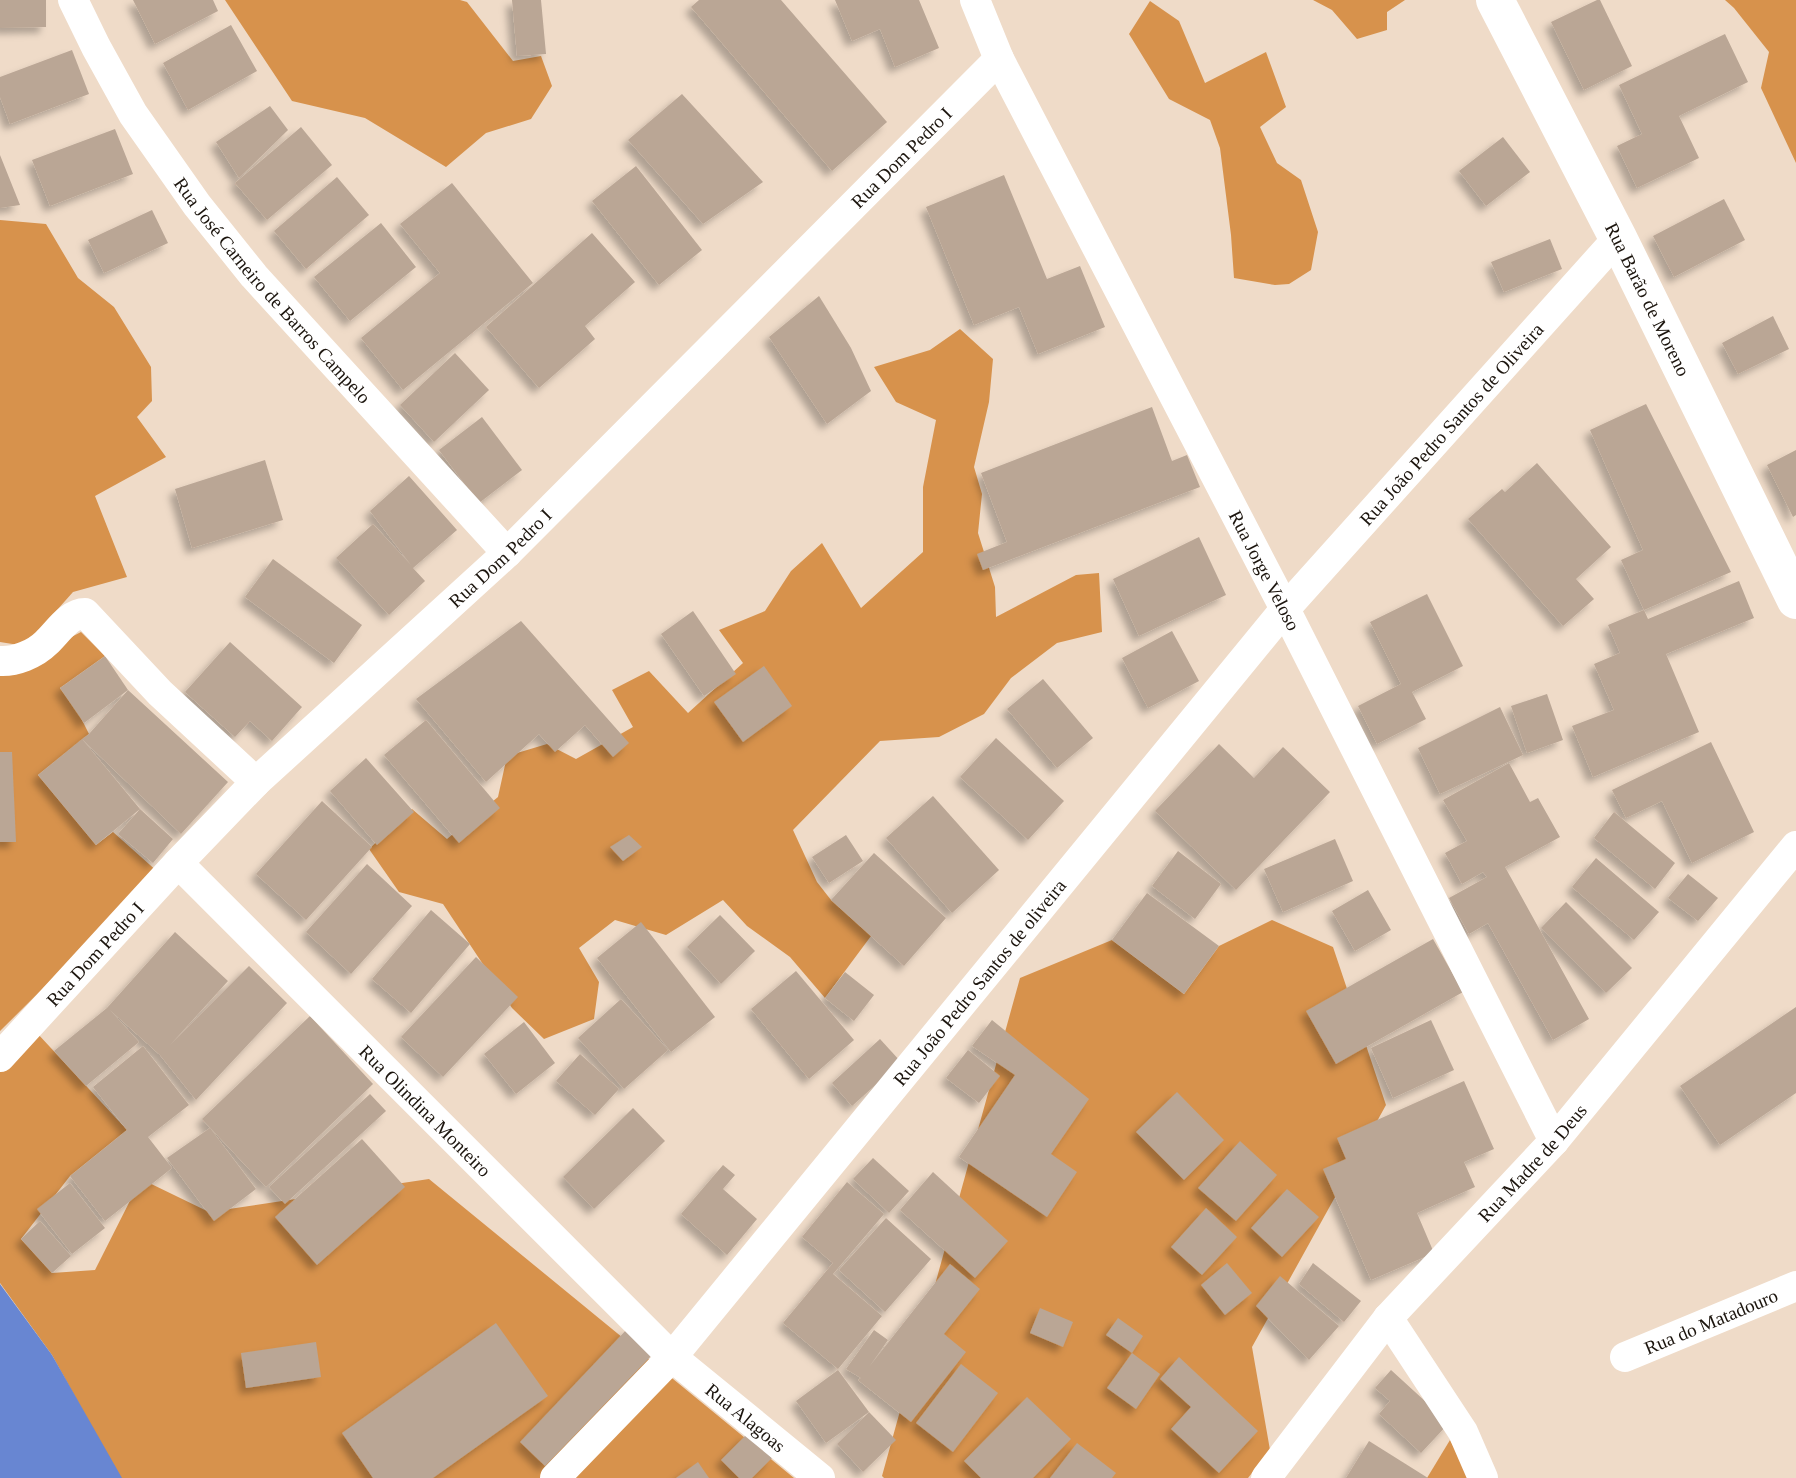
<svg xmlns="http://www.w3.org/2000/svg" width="1796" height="1478" viewBox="0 0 1796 1478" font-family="Georgia,serif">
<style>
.forest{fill:#d7924c}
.water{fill:#6886d2}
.building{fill:#baa695;filter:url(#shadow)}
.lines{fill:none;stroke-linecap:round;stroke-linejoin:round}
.minor{stroke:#fff;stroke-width:30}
.tertiary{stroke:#fff;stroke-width:38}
.labels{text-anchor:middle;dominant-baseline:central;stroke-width:7;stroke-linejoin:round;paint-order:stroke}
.street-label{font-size:19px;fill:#1c150e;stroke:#efdbc8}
</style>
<defs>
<filter id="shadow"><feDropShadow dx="-6" dy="6" stdDeviation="3.5" flood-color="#0004"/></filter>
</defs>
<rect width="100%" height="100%" fill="#efdbc8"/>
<g class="forest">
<path d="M225,0H460L467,2L513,61L541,56L552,86L531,119L486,133L446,167L365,118L292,101Z"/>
<path d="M1313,0H1405L1387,12V30L1357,39L1332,10Z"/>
<path d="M1725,0H1796V163L1761,88L1769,52L1734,8Z"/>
<path d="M1150,1L1179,21L1205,83L1266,52L1286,107L1260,127L1277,163L1301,180L1318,232L1311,270L1289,284L1275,285L1234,278L1231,235L1220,148L1210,120L1169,99L1129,34Z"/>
<path d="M0,220L46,224L78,278L114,307L151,367L152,401L137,417L166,457L95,496L127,577L73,592L25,646L0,642Z"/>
<path d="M960,329L993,359L989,402L974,467L982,494L978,533L995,587L996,617L1076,575L1099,573L1102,632L1057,643L1011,678L984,714L939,737L880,741L793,830L817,882L831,900L871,936L825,998L790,957L747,926L723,900L666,935L615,920L579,948L599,982L594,1019L544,1039L512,1008L443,904L399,892L369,849L412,809L447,839L498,797L507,756L547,744L576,759L633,727L612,690L649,671L688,713L743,663L719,630L765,611L791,571L822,543L861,608L923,552V487L936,420L896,402L874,367L930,350Z"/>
<path d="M81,632L105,656L60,688L80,716L89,734L38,775L96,845L113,832L159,873L0,1031V674Z"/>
<path d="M1272,920L1333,947L1386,1105L1252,1347L1270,1450L1248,1478H884L882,1476L1020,978L1112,940L1184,994L1219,946Z"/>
<path d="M37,1033L127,1130L70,1176L21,1239L52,1273L95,1270L141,1179L209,1212L429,1179L794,1478H120L52,1355L0,1283V1070Z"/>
<path d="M1450,1440L1471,1478H1427Z"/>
</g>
<path class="water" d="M0,1284L52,1355L122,1478H0Z"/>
<g class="building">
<path d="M0,0H46V27L0,28Z"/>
<path d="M133,0H213L218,11L155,44Z"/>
<path d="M512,0H541L546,54L517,56Z"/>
<path d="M699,0H781L887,122L832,171L691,7Z"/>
<path d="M835,0H919L939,48L895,67L880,29L852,41Z"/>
<path d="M1597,0H1600L1632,66L1584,90L1551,22Z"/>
<path d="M231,25L257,71L188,110L163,63Z"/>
<path d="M1725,34L1748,82L1679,116L1699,158L1637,188L1617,146L1642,134L1619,85Z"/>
<path d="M72,50L89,94L10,124L0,97V77Z"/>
<path d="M682,94L763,182L703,224L628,140Z"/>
<path d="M270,106L288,130L239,178L216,142Z"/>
<path d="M301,127L332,165L267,220L235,183Z"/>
<path d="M115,129L133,174L50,206L32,160Z"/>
<path d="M1503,137L1530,172L1486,206L1459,171Z"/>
<path d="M0,155L20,205L0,208Z"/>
<path d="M636,166L702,250L659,285L592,201Z"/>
<path d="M1004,175L1047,279L1080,266L1105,327L1038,354L1019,307L974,325L926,207Z"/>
<path d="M337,177L369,215L306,269L274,231Z"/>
<path d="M452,183L533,283L403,390L361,338L440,273L400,224Z"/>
<path d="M1724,199L1745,240L1674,277L1653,236Z"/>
<path d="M152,210L168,243L104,273L88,240Z"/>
<path d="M381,223L416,267L350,321L314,277Z"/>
<path d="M592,233L635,282L585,326L595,339L539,388L486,327Z"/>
<path d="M1550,239L1562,269L1504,292L1491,262Z"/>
<path d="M819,296L851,348L871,391L827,424L769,337Z"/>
<path d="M1773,316L1789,349L1738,374L1722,343Z"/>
<path d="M455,353L489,390L434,442L400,405Z"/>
<path d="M1646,404L1731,572L1644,610L1621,560L1643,550L1590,430Z"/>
<path d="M1152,407L1172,461L1187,455L1200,487L983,570L977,554L1007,542L981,473Z"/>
<path d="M482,417L522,470L479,503L439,450Z"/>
<path d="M1796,450V515L1793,517L1767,465Z"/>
<path d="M265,460L283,520L192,548L175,489Z"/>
<path d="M1537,463L1611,547L1576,579L1594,599L1563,626L1468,519L1502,489L1505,492Z"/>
<path d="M409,476L457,530L413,568L425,581L389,615L336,558L373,524L411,565L370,511Z"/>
<path d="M1199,537L1226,595L1139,636L1113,579Z"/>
<path d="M273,559L362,625L334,663L245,597Z"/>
<path d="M1739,581L1754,618L1666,654L1699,732L1593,777L1572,726L1614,710L1594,664L1620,653L1608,625L1644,610L1648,619Z"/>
<path d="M1427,594L1463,666L1412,692L1426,719L1377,744L1358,706L1401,684L1370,622Z"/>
<path d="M693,611L736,674L704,696L661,634Z"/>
<path d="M521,621L629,743L613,757L585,725L555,752L539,734L486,782L416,699Z"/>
<path d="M1172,631L1199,681L1148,708L1122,658Z"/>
<path d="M230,642L302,707L272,741L250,721L235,737L185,692Z"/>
<path d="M105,656L128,690L84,723L60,688Z"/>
<path d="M764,666L792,706L743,742L714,702Z"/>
<path d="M1043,679L1093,738L1057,768L1007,709Z"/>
<path d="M128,690L228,782L181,834L82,739L140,809L173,839L153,863L118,834L140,809L96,845L38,775L82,739L89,734Z"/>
<path d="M1547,694L1563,740L1527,753L1511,706Z"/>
<path d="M1500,707L1523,755L1440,794L1418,748Z"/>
<path d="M426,720L500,808L459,843L384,755Z"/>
<path d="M996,738L1064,801L1028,840L960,777Z"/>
<path d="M1711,742L1754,832L1692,863L1662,801L1626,818L1612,790Z"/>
<path d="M1219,744L1254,778L1283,747L1330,792L1236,890L1155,811Z"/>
<path d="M0,752H12L16,842H0Z"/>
<path d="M366,758L414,812L377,845L330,791Z"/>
<path d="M1509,763L1530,802L1538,798L1560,837L1505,867L1589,1019L1553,1040L1488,923L1469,934L1449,898L1487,877L1483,872L1462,884L1445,853L1467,841L1443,800Z"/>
<path d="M933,796L999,870L952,913L886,838Z"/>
<path d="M322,801L372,847L306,920L256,874Z"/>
<path d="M1614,812L1675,863L1655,889L1594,838Z"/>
<path d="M629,835L642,847L623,861L610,847Z"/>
<path d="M846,835L863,861L829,883L812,857Z"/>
<path d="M1335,839L1353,881L1283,912L1264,869Z"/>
<path d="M1178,851L1221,884L1195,919L1152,886Z"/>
<path d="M874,853L946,918L904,966L831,900Z"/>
<path d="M1596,858L1659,912L1634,940L1572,887Z"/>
<path d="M367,864L412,906L351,974L306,932Z"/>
<path d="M1688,874L1718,898L1698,921L1668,898Z"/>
<path d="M1368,890L1391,930L1355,951L1332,911Z"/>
<path d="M1147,893L1219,946L1184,994L1112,940Z"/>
<path d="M1566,902L1632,968L1606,993L1541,928Z"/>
<path d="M431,910L470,944L411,1013L372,979Z"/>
<path d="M720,915L755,951L721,984L687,947Z"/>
<path d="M641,922L715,1017L671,1052L597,958Z"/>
<path d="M175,932L228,981L170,1045L249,966L287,1003L196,1100L160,1055L110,1010L139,1042L86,1086L54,1051L107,1008Z"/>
<path d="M1433,939L1463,992L1336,1064L1306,1011Z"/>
<path d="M476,957L518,997L443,1077L401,1037Z"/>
<path d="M796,971L854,1040L809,1079L751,1009Z"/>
<path d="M845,972L874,995L854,1021L825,998Z"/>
<path d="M621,999L668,1050L624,1089L578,1038Z"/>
<path d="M1796,1007V1093L1720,1145L1680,1086Z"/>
<path d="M310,1016L373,1084L266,1187L202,1119Z"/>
<path d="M992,1020L1089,1099L1051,1154L1077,1172L1047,1217L959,1157L1015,1075L972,1046Z"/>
<path d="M1431,1020L1454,1070L1393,1098L1371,1048Z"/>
<path d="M524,1022L555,1063L516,1094L484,1054Z"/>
<path d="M880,1039L901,1062L852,1106L832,1083Z"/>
<path d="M143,1046L189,1105L148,1137L172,1168L105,1221L70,1176L127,1130L93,1087Z"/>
<path d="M968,1050L1000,1076L979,1103L946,1078Z"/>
<path d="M580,1054L619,1089L595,1115L556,1081Z"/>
<path d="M1464,1081L1494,1149L1464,1162L1475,1187L1417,1213L1434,1253L1371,1280L1323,1169L1346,1159L1337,1138Z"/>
<path d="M1177,1092L1224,1140L1184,1180L1136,1132Z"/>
<path d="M370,1094L386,1111L285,1204L269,1187Z"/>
<path d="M633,1108L665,1141L594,1209L563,1177Z"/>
<path d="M210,1128L256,1189L214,1221L167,1158Z"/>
<path d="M362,1139L405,1187L317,1265L275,1217Z"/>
<path d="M1240,1141L1277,1175L1236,1221L1198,1188Z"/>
<path d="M873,1158L909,1191L889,1213L853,1179Z"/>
<path d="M723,1165L735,1175L723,1189L757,1219L727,1255L681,1214Z"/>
<path d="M933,1172L1008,1241L975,1278L900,1210Z"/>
<path d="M847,1182L884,1214L833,1274L882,1316L838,1369L783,1323L833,1263L802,1237Z"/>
<path d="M70,1183L105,1228L72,1254L37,1209Z"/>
<path d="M1287,1189L1319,1217L1282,1257L1251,1228Z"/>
<path d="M1206,1208L1237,1237L1202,1275L1171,1247Z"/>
<path d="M886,1218L931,1259L885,1312L839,1270Z"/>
<path d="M40,1221L71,1256L52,1273L21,1239Z"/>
<path d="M1227,1263L1252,1293L1225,1315L1201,1285Z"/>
<path d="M1313,1263L1361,1301L1344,1322L1299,1284Z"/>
<path d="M950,1264L980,1289L944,1334L966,1352L911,1422L858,1380L861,1378L846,1369L874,1330L888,1340L869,1367Z"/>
<path d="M1280,1276L1339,1326L1309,1360L1256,1306Z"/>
<path d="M1040,1308L1073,1322L1063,1347L1030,1333Z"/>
<path d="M1118,1318L1143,1336L1132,1353L1160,1374L1136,1409L1107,1388L1132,1353L1106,1335Z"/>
<path d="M496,1323L548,1396L433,1478H373L342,1433Z"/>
<path d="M628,1328L654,1353L545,1466L520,1442Z"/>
<path d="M316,1342L321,1377L246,1388L241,1353Z"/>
<path d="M1179,1357L1258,1431L1219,1473L1171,1429L1191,1407L1160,1379Z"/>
<path d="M961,1364L998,1393L953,1452L916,1423Z"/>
<path d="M838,1370L869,1412L826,1443L796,1401Z"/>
<path d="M1391,1370L1449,1423L1421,1453L1379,1414L1390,1401L1375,1388Z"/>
<path d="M1027,1397L1071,1439L1033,1478H981L964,1461Z"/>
<path d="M869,1412L896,1440L863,1472L837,1444Z"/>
<path d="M747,1434L772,1458L752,1478H739L721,1460Z"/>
<path d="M1369,1441L1428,1478H1346Z"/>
<path d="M1077,1443L1116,1473L1112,1478H1050Z"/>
<path d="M698,1462L709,1478H676Z"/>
</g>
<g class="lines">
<g class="minor">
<path id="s1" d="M73,0L96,47L133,114L197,205L254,276L507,553"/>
<path id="s2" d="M975,0L999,59L1285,609L1554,1141"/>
<path d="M0,661C15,662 35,654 46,643C57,633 69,613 85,613L160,693L256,782"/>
<path id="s3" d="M178,863L672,1357L820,1478"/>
<path id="s4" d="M0,1057L178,863L256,782L507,553L999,59"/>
<path d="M1388,1318L1463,1432L1483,1478"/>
<path id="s5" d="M1625,1357L1796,1286"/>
<path id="s6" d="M555,1478L672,1357L1285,609L1618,238"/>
<path id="s7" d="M1266,1478L1388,1318L1554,1141L1796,846"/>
</g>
<path class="tertiary" id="s8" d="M1495,0L1618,238L1796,600"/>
</g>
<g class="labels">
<g class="street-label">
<text stroke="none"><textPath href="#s4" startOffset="1274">Rua Dom Pedro I</textPath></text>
<text stroke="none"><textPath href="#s1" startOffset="354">Rua José Carneiro de Barros Campelo</textPath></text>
<text stroke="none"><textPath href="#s8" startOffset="336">Rua Barão de Moreno</textPath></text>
<text stroke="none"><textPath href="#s6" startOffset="1384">Rua João Pedro Santos de Oliveira</textPath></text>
<text stroke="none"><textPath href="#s4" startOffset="707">Rua Dom Pedro I</textPath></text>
<text stroke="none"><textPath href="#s2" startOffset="640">Rua Jorge Veloso</textPath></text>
<text stroke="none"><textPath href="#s4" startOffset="140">Rua Dom Pedro I</textPath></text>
<text stroke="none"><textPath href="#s6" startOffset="653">Rua João Pedro Santos de oliveira</textPath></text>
<text stroke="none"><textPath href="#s3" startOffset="350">Rua Olindina Monteiro</textPath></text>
<text stroke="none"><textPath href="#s7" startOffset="413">Rua Madre de Deus</textPath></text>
<text stroke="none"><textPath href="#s5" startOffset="93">Rua do Matadouro</textPath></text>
<text stroke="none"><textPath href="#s3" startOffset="794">Rua Alagoas</textPath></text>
</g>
</g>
</svg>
